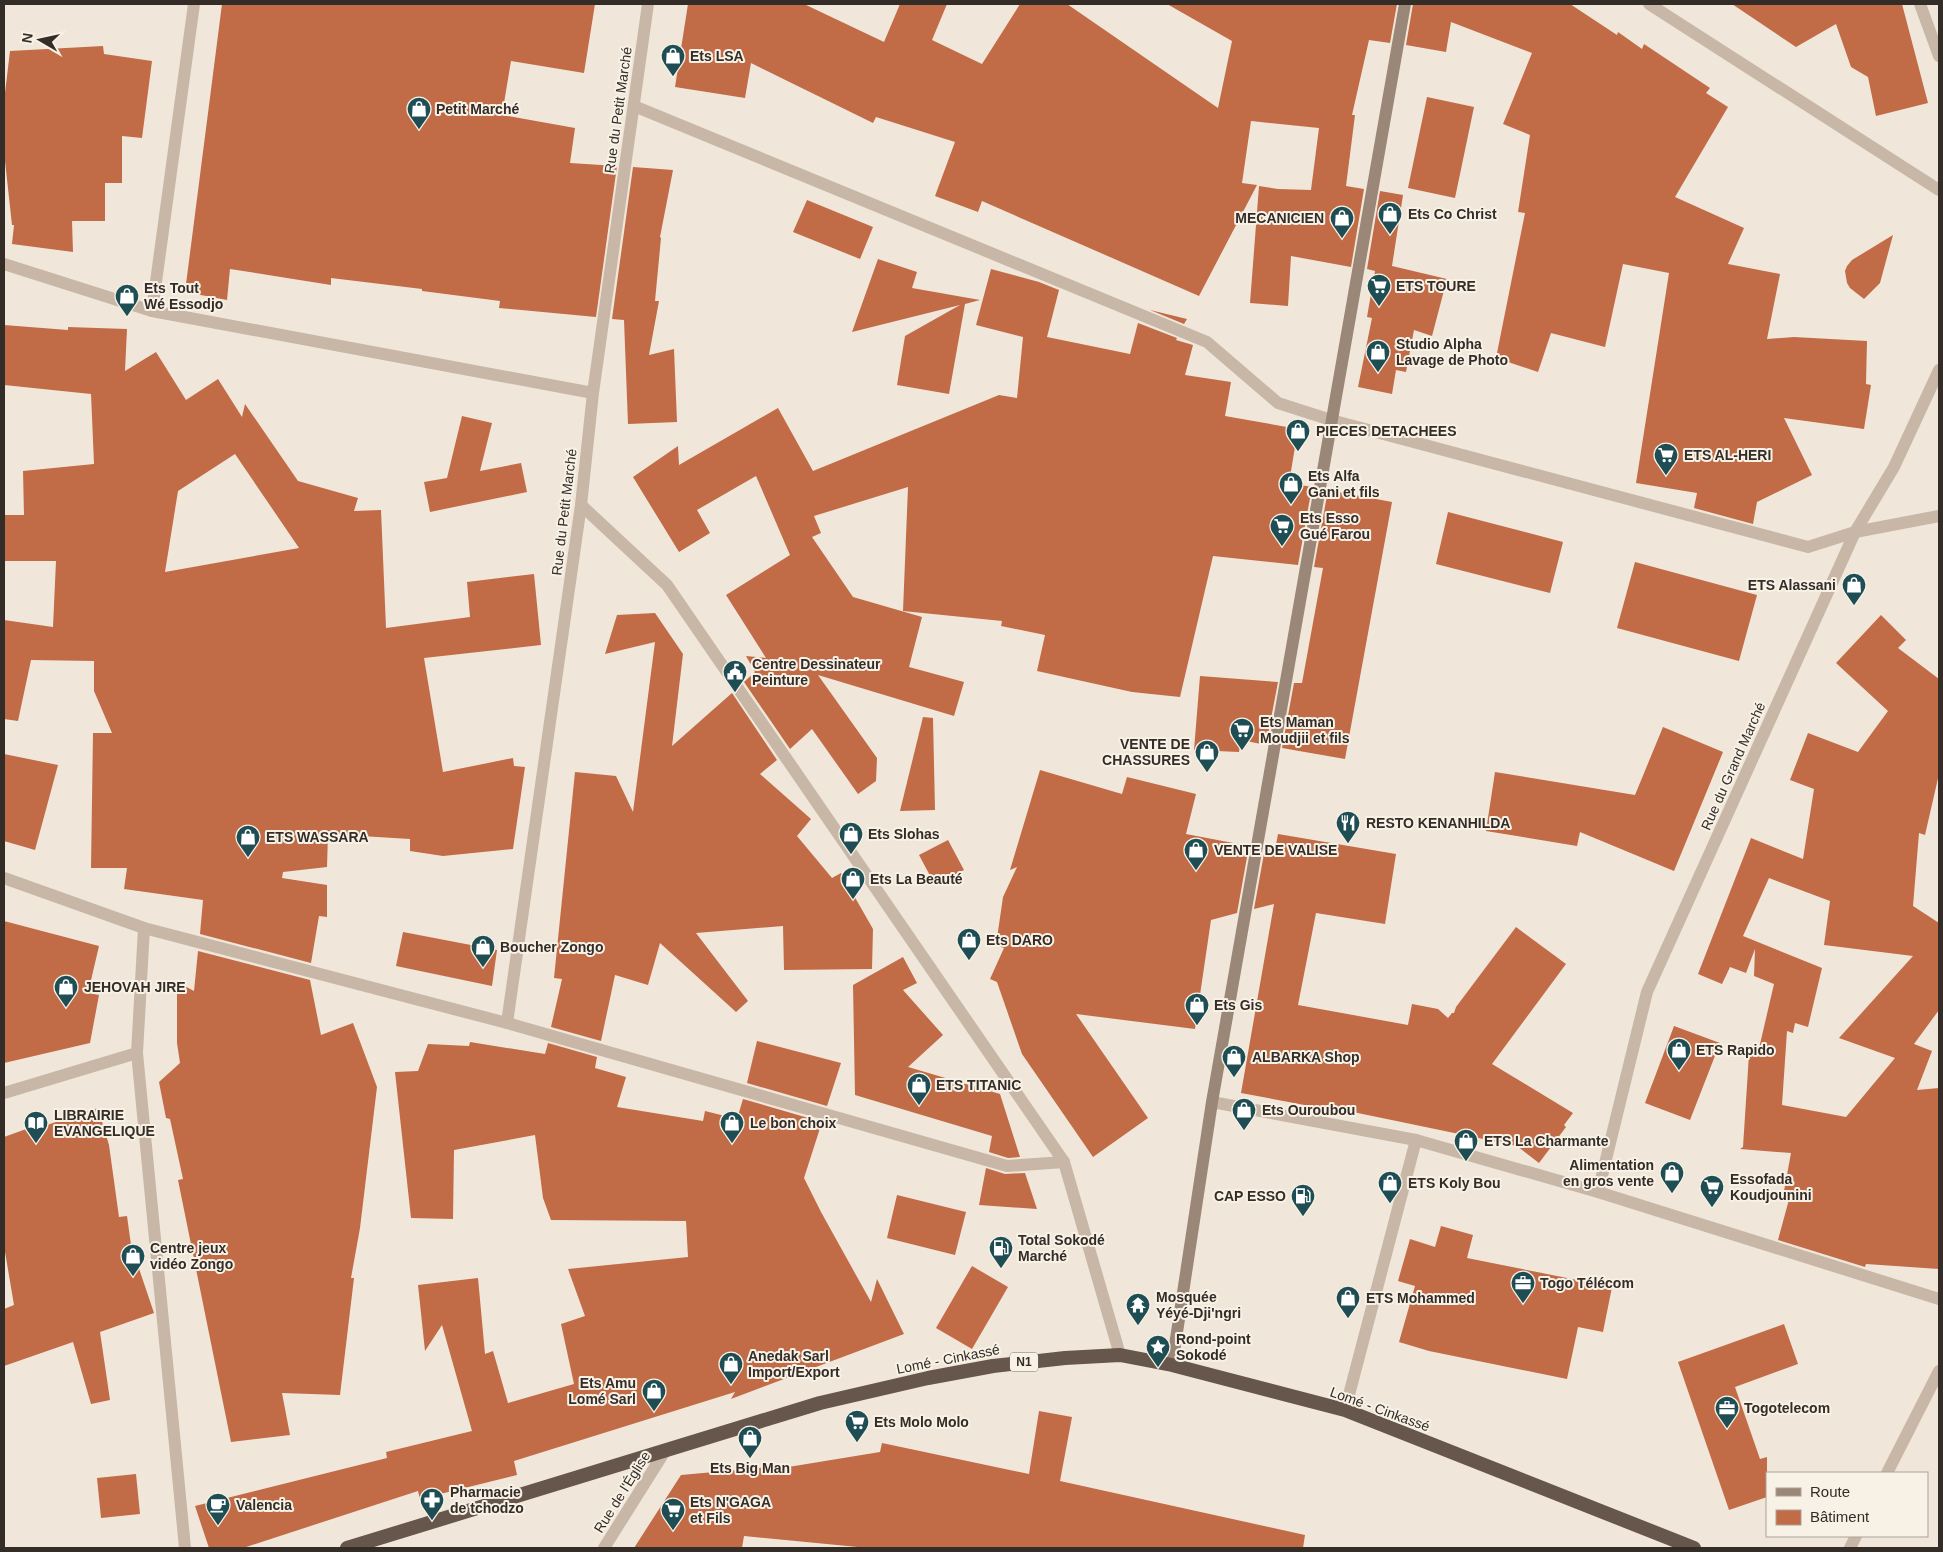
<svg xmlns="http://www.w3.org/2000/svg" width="1943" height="1552" viewBox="0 0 1943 1552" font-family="Arial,sans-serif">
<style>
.building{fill:#c26b47;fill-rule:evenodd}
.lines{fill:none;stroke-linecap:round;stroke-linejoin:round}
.minor{stroke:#c8b7a6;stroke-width:12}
.secondary{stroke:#9b8778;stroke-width:12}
.trunk{stroke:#66564b;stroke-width:14}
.labels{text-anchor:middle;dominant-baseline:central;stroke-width:4;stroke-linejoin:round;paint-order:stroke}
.shield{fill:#f8f1e6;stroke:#6f6760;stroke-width:1}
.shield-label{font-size:12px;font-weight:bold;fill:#342c27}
.poi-label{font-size:14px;font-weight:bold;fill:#342c27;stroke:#f8f1e6;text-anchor:start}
.street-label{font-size:14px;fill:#342c27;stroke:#f8f1e6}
</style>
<rect width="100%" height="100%" fill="#f0e7da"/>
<g class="building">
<path d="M222,4H595L584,73L511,61L502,115L575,128L570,163L617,166L596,317L499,308L500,301L422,291V289L331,278V285L230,269L227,300L185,292Z"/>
<path d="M688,4H804L884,42L900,4H947L932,40L982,64L1020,4H1067L1218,108L1232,41L1167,4H1397L1390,43L1369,40L1352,115H1355L1346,186L1364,189L1351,267L1291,256L1288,306L1250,303L1259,186L1278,189L1311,190L1319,128L1251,121L1242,183L1257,185L1199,296L982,201L978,212L935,196L955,142L876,117L873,123L751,63L745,98L675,87Z"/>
<path d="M1413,4H1570L1617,35L1618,32L1642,49L1644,44L1710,88L1706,93L1728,107L1675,197L1744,228L1728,264L1780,274L1767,339L1794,337L1867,341L1866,384L1871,385L1864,429L1784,418L1812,475L1757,502L1753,524L1694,508L1697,493L1636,483L1669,273L1623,264L1605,347L1551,333L1538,372L1496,358L1525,213L1518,212L1530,135L1503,124L1532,53L1451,22L1446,52L1406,45Z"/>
<path d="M1732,4H1902L1928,103L1876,116L1868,77L1851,67L1836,24L1796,47Z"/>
<path d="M103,46L104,54L152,61L142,138L122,136V183H105V221H72L73,252L12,244L14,225H12L4,152V101L10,51Z"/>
<path d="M1427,97L1474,107L1455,198L1408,188Z"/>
<path d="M633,167L673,170L660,237L661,238L655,301H659L649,355L674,349L677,422L628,424L624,320L612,319Z"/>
<path d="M1380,191L1403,195L1392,266L1447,279L1432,336L1414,330L1406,372L1396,370L1392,394L1358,387L1372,318L1367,317L1375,271L1367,269Z"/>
<path d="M807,200L873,227L860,259L793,232Z"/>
<path d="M1893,235L1880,283L1864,299L1850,288L1847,283L1845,271L1847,266L1852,260Z"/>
<path d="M878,259L917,272L912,288L980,300L965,304L949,394L897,385L905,336L960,305L852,332Z"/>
<path d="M991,269L1039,282L1059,290L1047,337L1130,354L1138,323L1177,338L1176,340L1193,345L1185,375L1231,382L1225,416L1298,429L1289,483L1312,487L1298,565L1213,556L1180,697L1132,692L1037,671L1045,635L1001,626L1002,621L903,611L908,487L814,516L821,533L812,537L853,597L922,617L909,667L964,682L954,716L818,675L877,758L876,781L858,794L812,729L790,749L744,682L755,672L746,656L766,658L726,595L790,555L756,476L697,510L710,533L679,552L633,477L678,446L679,465L778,408L813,471L999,395L1017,398L1023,337L976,325Z"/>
<path d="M1150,310L1187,319L1184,324Z"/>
<path d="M4,325L68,330V327L127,329L125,371L156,352L186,400L218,379L242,417L245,404L298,481L358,498L354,511L381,510L386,628L470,617L467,582L534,574L541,645L424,658L443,772L513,758L514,766L525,767L513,849L443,856L410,851V839L328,834L327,867L283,872L282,878L327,885V917L319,916L311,963L200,934L203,900L124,889L127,868H91L93,733H112L94,691V661L31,660L18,721L4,719V620L53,627L56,561H4V515H24L23,471L94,464L91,394L4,385ZM235,454L299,548L165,572L178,491Z"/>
<path d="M462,416L492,423L480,471L521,463L527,492L430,512L424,482L447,478Z"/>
<path d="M1328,490L1392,502L1345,759L1282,748L1294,683H1302L1323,568L1314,567Z"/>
<path d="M1448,512L1563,542L1550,593L1436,564Z"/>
<path d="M1635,562L1757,595L1739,661L1617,628Z"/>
<path d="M655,613L683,654L672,746L732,693L777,760L760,774L811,819L797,836L832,878L841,873L873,929L872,969L784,970L783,926L696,933L748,1001L736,1012L660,943L648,985L615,975L601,1041L551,1027L562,979L554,978L575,772L616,776L633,812L655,642L605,654L617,615Z"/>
<path d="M1881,615L1906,640L1898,648L1939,679V774L1925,835L1919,833L1913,906L1939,923V1010L1914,1044L1932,1051L1917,1090L1939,1088V1269L1866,1264L1865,1267L1778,1240L1791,1192L1784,1191L1791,1153L1740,1149L1743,1147L1749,1054L1757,1057L1774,984L1754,976L1755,949L1746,973L1730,967L1722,984L1698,974L1751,838L1803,859L1814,789L1790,780L1808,733L1858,752L1888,711L1836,663ZM1769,878L1830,901L1824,945L1913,956L1839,1038L1895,1058L1846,1117L1782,1105L1787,1031L1793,1033L1795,1023L1808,1027L1822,968L1743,936Z"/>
<path d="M1200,676L1278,682L1266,745L1241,740L1239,752L1194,750Z"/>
<path d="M923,717L933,718L935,810L900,811Z"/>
<path d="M1663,727L1723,752L1674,871L1580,832L1577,846L1486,831L1495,772L1635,795Z"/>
<path d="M4,754L58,765L35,850L4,841Z"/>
<path d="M1040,770L1122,794L1127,777L1196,794L1186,834L1249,846L1237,913L1211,920L1195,1029L1076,1014L1148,1118L1093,1157L1022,1054L997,982L990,979L1004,948L996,945L1003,897L1017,867L1010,870Z"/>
<path d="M1278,834L1396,854L1385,924L1316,913L1298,1005L1408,1025L1412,1004L1438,1009L1448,1018L1452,1013H1454L1456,1007L1516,927L1566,964L1492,1064L1573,1113L1564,1125L1566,1127L1539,1163L1517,1146L1353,1112L1352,1114L1241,1093L1274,904L1254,909L1265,848L1275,850Z"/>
<path d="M948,840L964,870L935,885L919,855Z"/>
<path d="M4,921L99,946L88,993L99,995L90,1043L4,1063Z"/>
<path d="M403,932L497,950L492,986L396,966Z"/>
<path d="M198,951L310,980L321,1035L353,1023L377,1087L360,1228L351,1278H354L340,1395L282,1393L290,1435L231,1442L178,1180L183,1179L170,1119L166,1118L159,1082L180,1063L177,1043V982L194,991Z"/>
<path d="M903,957L917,983L903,990L943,1035L908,1067L1000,1094L1020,1157L1008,1158L989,1152L992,1136L855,1095L853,985Z"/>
<path d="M1674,1026L1720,1043L1690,1120L1645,1103Z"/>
<path d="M757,1041L841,1063L827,1106L747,1083Z"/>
<path d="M470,1042L545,1054L548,1043L597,1057L595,1068L626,1077L617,1107L703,1121L705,1111L737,1119L743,1099L822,1122L804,1178L821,1212L871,1302L877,1279L904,1334L731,1399L735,1392L514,1461L517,1475L420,1499L418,1491L243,1548H209L195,1506L387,1458L386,1452L472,1431L442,1325L425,1351L418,1285L478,1278L485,1354L493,1351L508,1403L574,1384L561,1324L585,1316L568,1269L688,1257L686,1221L551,1220L543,1198L535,1135L454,1150L453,1219L411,1218L395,1072L418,1071L428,1044L469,1046Z"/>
<path d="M98,1108L109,1145L119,1217L127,1216L131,1245L154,1313L100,1332L110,1400L91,1404L73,1342L4,1366V1309L14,1305L4,1246V1137L40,1124L41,1127Z"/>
<path d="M986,1168L1005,1174L1025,1173L1037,1209L979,1205Z"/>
<path d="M897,1195L966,1212L955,1255L887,1238Z"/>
<path d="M1441,1226L1473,1235L1467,1258L1612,1287L1603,1332L1578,1327L1567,1379L1429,1351L1399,1342L1415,1286L1398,1281L1410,1239L1435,1247Z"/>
<path d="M972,1266L1008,1287L972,1349L936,1328Z"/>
<path d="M1784,1324L1798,1364L1735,1387L1760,1459L1767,1457V1497L1729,1510L1678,1362Z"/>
<path d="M1039,1411L1072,1417L1060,1481L1305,1535L1303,1548H868L744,1536L742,1548H634L681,1475L769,1467L770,1470L880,1452L882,1443L1029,1474Z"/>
<path d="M136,1474L140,1514L101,1518L97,1478Z"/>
</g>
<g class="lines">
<g class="minor">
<path d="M1649,4L1939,190"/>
<path d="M1920,4L1939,56"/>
<path d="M634,106L1207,342L1278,403L1331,420L1808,547L1855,532L1939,516"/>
<path d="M4,264L152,311L593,393"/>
<path d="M152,311L194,4"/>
<path d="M581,505L667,585L1064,1162"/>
<path d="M4,878L144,928L507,1023L1007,1166L1064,1162L1120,1355"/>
<path d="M144,928L137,1053L185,1548"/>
<path d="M507,1023L581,505L593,393L648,4"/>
<path d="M4,1093L137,1053"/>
<path d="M1212,1102L1416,1140L1598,1192L1939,1299"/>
<path d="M1598,1192L1647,992L1855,532L1894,467L1939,370"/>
<path d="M1345,1410L1416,1140"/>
<path d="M1887,1473L1939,1371"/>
<path d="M604,1548L665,1451"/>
<path d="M1850,1548L1856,1536"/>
</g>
<path class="secondary" d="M1172,1365L1212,1102L1405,4"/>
<path class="trunk" d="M347,1548L820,1403L928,1378L993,1366L1065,1358L1120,1355L1172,1365L1345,1410L1694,1548"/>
</g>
<defs>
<symbol id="shop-pin" viewBox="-11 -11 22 30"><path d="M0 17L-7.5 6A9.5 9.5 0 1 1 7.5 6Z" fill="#1e4e54" stroke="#f8f1e6"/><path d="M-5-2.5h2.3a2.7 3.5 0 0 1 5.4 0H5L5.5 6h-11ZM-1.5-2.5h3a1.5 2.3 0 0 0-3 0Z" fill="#fff"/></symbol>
<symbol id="supermarket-pin" viewBox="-11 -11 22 30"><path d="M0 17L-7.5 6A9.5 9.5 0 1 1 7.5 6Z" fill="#1e4e54" stroke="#f8f1e6"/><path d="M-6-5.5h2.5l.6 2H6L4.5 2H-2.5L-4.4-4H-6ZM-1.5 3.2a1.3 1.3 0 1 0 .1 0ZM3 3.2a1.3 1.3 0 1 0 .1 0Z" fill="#fff"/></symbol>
<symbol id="civic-pin" viewBox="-11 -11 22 30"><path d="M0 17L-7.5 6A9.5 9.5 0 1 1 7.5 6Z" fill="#1e4e54" stroke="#f8f1e6"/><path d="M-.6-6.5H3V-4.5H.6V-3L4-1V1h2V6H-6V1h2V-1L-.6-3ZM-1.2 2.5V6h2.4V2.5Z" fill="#fff"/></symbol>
<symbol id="restaurant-pin" viewBox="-11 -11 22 30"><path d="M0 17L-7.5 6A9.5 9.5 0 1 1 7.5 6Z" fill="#1e4e54" stroke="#f8f1e6"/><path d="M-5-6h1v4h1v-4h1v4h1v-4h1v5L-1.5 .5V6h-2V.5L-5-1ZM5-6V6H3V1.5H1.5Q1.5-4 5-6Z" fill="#fff"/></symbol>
<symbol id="library-pin" viewBox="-11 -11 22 30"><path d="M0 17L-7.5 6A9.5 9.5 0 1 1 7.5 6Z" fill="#1e4e54" stroke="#f8f1e6"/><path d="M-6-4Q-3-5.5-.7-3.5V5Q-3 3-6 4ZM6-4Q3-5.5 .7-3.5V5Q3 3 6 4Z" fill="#fff"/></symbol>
<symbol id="fuel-pin" viewBox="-11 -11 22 30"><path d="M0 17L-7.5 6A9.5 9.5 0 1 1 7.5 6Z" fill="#1e4e54" stroke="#f8f1e6"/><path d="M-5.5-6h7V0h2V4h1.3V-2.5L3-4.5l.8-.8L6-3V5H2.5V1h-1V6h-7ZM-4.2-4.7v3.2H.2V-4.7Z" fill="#fff"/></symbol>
<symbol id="office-pin" viewBox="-11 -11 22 30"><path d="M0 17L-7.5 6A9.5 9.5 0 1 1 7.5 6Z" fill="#1e4e54" stroke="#f8f1e6"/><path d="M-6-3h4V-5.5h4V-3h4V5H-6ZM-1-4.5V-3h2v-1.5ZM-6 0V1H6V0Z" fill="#fff"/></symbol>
<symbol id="temple-pin" viewBox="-11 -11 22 30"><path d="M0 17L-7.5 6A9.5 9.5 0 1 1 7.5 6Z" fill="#1e4e54" stroke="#f8f1e6"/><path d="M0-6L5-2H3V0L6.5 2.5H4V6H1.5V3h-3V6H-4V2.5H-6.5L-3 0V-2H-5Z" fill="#fff"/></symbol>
<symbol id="sight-pin" viewBox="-11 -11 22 30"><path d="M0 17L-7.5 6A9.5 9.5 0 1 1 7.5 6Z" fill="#1e4e54" stroke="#f8f1e6"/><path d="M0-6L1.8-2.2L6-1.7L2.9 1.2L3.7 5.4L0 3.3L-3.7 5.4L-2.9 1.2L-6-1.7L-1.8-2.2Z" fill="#fff"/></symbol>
<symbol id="pharmacy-pin" viewBox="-11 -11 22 30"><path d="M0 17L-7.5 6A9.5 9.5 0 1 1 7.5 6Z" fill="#1e4e54" stroke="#f8f1e6"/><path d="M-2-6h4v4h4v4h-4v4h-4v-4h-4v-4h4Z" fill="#fff"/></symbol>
<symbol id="cafe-pin" viewBox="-11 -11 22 30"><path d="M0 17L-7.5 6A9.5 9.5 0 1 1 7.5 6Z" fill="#1e4e54" stroke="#f8f1e6"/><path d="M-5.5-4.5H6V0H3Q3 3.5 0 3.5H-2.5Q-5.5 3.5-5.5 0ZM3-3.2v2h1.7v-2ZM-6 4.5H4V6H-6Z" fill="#fff"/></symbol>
</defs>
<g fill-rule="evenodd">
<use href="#shop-pin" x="659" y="42" width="28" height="38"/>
<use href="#shop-pin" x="405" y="95" width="28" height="38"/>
<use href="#shop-pin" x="1376" y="200" width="28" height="38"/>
<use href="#shop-pin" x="1328" y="204" width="28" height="38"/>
<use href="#supermarket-pin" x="1365" y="272" width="28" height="38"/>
<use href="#shop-pin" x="113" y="282" width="28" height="38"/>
<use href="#shop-pin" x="1364" y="338" width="28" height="38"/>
<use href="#shop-pin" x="1284" y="417" width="28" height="38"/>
<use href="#supermarket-pin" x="1652" y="441" width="28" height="38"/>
<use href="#shop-pin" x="1277" y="470" width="28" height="38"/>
<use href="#supermarket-pin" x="1268" y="512" width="28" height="38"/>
<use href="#shop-pin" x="1840" y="571" width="28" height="38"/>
<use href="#civic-pin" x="721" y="658" width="28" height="38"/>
<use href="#supermarket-pin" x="1228" y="716" width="28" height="38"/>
<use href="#shop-pin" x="1193" y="738" width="28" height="38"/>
<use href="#restaurant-pin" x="1334" y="809" width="28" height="38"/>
<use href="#shop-pin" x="837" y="820" width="28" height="38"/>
<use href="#shop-pin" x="234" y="823" width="28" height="38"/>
<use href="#shop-pin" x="1182" y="836" width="28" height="38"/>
<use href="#shop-pin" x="839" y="865" width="28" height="38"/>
<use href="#shop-pin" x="955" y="926" width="28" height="38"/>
<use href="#shop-pin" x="469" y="933" width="28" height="38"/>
<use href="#shop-pin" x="52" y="973" width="28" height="38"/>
<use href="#shop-pin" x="1183" y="991" width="28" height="38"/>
<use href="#shop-pin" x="1665" y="1036" width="28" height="38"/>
<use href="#shop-pin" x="1220" y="1043" width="28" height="38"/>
<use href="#shop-pin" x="905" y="1071" width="28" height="38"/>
<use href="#shop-pin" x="1230" y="1096" width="28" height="38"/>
<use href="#library-pin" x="22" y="1109" width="28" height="38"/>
<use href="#shop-pin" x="718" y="1109" width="28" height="38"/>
<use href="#shop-pin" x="1452" y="1127" width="28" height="38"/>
<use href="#shop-pin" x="1658" y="1159" width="28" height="38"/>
<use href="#shop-pin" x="1376" y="1169" width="28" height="38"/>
<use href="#supermarket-pin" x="1698" y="1173" width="28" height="38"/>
<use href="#fuel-pin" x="1289" y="1182" width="28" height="38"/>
<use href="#fuel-pin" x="987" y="1234" width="28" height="38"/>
<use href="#shop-pin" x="119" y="1242" width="28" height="38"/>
<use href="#office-pin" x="1509" y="1269" width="28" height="38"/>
<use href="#shop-pin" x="1334" y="1284" width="28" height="38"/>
<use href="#temple-pin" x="1124" y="1291" width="28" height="38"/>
<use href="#sight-pin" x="1144" y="1333" width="28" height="38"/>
<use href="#shop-pin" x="717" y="1350" width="28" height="38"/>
<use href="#shop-pin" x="640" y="1377" width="28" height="38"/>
<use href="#office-pin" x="1713" y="1394" width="28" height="38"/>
<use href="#supermarket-pin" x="843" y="1408" width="28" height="38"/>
<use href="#shop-pin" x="736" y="1424" width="28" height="38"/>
<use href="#pharmacy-pin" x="418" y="1486" width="28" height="38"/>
<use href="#cafe-pin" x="204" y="1491" width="28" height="38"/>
<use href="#supermarket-pin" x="659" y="1496" width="28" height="38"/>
</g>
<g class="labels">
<rect class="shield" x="1010" y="1352.5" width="28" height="19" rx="4"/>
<g class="shield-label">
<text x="1024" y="1362">N1</text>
</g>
<g class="poi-label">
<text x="690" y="56">Ets LSA</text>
<text x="436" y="109">Petit Marché</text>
<text x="1408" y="214">Ets Co Christ</text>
<text x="1324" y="218" text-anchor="end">MECANICIEN</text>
<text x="1396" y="286">ETS TOURE</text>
<text x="144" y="288">Ets Tout<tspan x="144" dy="16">Wé Essodjo</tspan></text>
<text x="1396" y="344">Studio Alpha<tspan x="1396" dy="16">Lavage de Photo</tspan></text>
<text x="1316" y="431">PIECES DETACHEES</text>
<text x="1684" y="455">ETS AL-HERI</text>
<text x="1308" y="476">Ets Alfa<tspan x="1308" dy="16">Gani et fils</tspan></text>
<text x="1300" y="518">Ets Esso<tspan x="1300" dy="16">Gué Farou</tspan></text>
<text x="1836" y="585" text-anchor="end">ETS Alassani</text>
<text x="752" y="664">Centre Dessinateur<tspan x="752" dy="16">Peinture</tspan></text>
<text x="1260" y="722">Ets Maman<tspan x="1260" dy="16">Moudjii et fils</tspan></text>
<text x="1190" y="744" text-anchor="end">VENTE DE<tspan x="1190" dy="16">CHASSURES</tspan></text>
<text x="1366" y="823">RESTO KENANHILDA</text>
<text x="868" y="834">Ets Slohas</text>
<text x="266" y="837">ETS WASSARA</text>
<text x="1214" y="850">VENTE DE VALISE</text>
<text x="870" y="879">Ets La Beauté</text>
<text x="986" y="940">Ets DARO</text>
<text x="500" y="947">Boucher Zongo</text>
<text x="84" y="987">JEHOVAH JIRE</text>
<text x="1214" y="1005">Ets Gis</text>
<text x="1696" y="1050">ETS Rapido</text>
<text x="1252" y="1057">ALBARKA Shop</text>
<text x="936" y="1085">ETS TITANIC</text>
<text x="1262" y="1110">Ets Ouroubou</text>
<text x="54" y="1115">LIBRAIRIE<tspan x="54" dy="16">EVANGELIQUE</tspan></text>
<text x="750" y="1123">Le bon choix</text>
<text x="1484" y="1141">ETS La Charmante</text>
<text x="1654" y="1165" text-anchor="end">Alimentation<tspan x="1654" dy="16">en gros vente</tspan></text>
<text x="1730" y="1179">Essofada<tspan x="1730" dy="16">Koudjounini</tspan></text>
<text x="1408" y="1183">ETS Koly Bou</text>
<text x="1286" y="1196" text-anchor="end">CAP ESSO</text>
<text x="1018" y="1240">Total Sokodé<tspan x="1018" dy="16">Marché</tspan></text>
<text x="150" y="1248">Centre jeux<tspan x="150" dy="16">vidéo Zongo</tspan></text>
<text x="1540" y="1283">Togo Télécom</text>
<text x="1156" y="1297">Mosquée<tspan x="1156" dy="16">Yéyé-Dji'ngri</tspan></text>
<text x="1366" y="1298">ETS Mohammed</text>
<text x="1176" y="1339">Rond-point<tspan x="1176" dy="16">Sokodé</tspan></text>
<text x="748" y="1356">Anedak Sarl<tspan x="748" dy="16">Import/Export</tspan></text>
<text x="636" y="1383" text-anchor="end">Ets Amu<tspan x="636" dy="16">Lomé Sarl</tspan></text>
<text x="1744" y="1408">Togotelecom</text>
<text x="874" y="1422">Ets Molo Molo</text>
<text x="750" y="1468" text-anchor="middle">Ets Big Man</text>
<text x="450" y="1492">Pharmacie<tspan x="450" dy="16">de tchodzo</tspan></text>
<text x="690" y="1502">Ets N'GAGA<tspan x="690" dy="16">et Fils</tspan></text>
<text x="236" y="1505">Valencia</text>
</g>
<g class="street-label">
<text transform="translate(618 110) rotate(-82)">Rue du Petit Marché</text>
<text transform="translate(564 512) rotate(-83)">Rue du Petit Marché</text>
<text transform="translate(1733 766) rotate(-66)">Rue du Grand Marché</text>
<text transform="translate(948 1359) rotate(-11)">Lomé - Cinkassé</text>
<text transform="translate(1380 1409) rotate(20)">Lomé - Cinkassé</text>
<text transform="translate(622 1492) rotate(-58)">Rue de l'Église</text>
</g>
</g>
<rect width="1943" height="1552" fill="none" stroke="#342c27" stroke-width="10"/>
<rect x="1766" y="1472" width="162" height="65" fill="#f8f1e6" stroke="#aaa29a"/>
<rect x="1776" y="1488" width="25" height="8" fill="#9b8778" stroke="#aaa29a"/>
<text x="1810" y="1497" font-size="15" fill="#342c27">Route</text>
<rect x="1776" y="1510" width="25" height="15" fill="#c26b47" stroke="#aaa29a"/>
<text x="1810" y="1522" font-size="15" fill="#342c27">Bâtiment</text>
<g transform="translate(40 40) rotate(279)" stroke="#f8f1e6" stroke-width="4" paint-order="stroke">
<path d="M0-4L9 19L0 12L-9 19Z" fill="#342c27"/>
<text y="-8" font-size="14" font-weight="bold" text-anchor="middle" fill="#342c27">N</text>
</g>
</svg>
